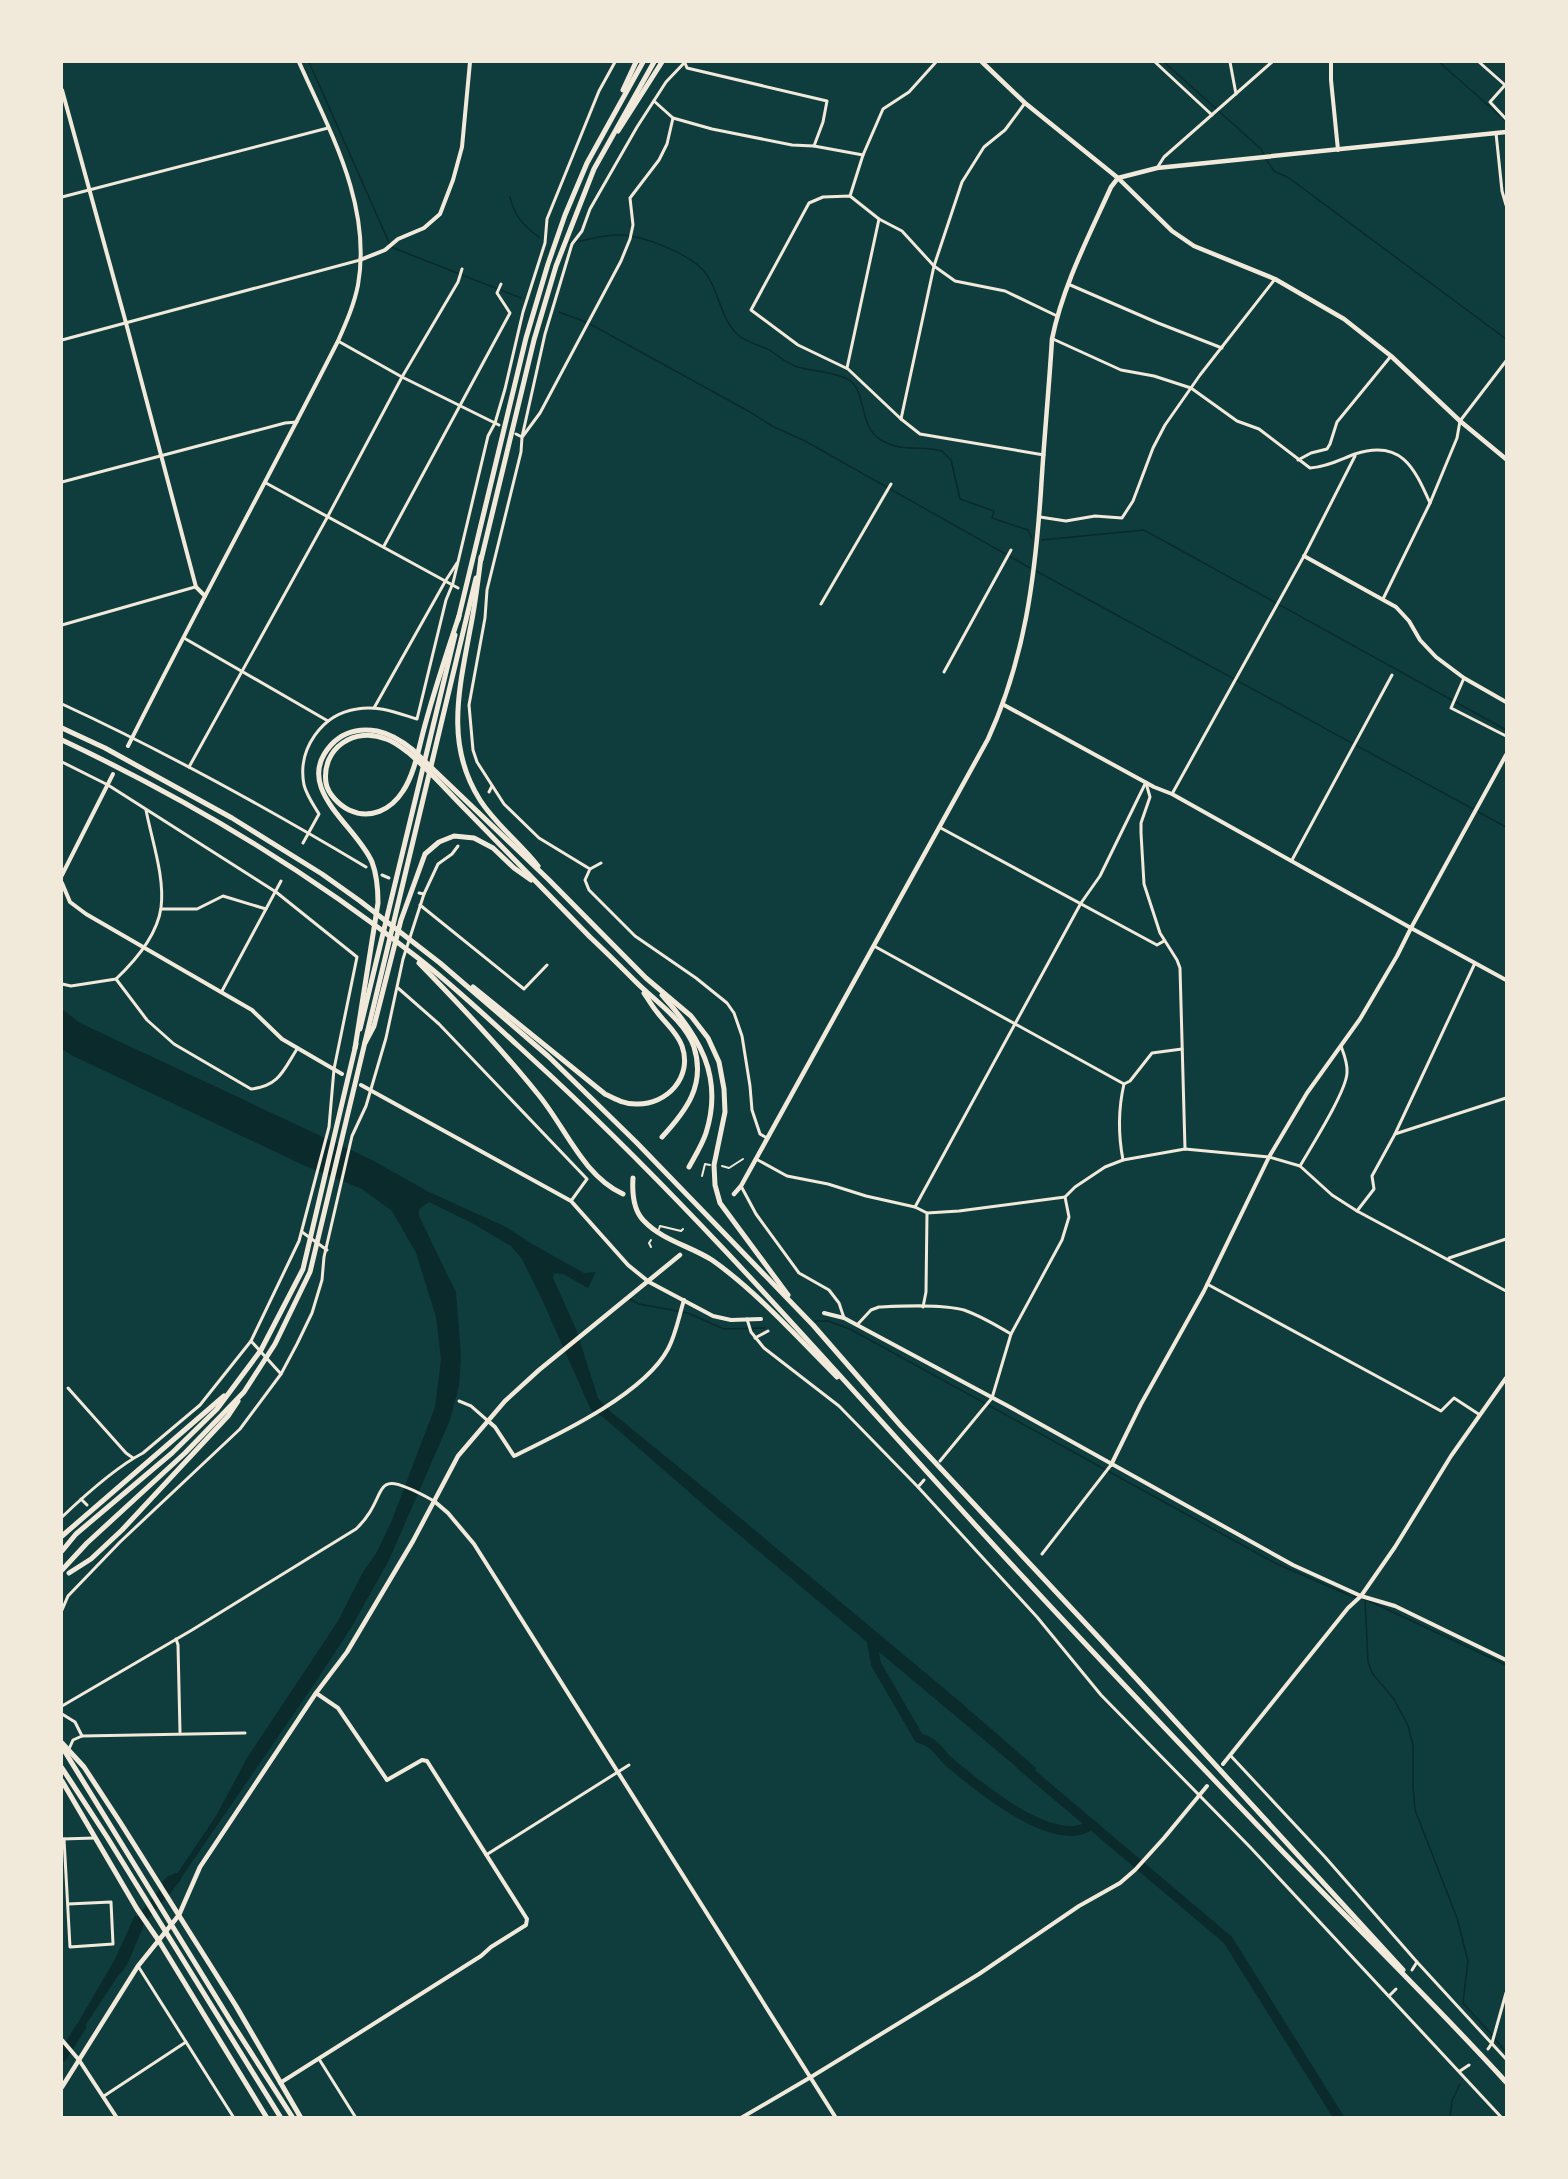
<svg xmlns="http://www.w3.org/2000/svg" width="1568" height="2179" viewBox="0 0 1568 2179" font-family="Poppins,sans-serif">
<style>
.water{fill:#0a2a2b}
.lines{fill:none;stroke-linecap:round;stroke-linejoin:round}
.stream{stroke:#0a2a2b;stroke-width:1.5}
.river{stroke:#0a2a2b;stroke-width:10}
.pedestrian{stroke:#f1e9da;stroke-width:2}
.minor{stroke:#f1e9da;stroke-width:3}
.tertiary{stroke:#f1e9da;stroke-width:4}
.secondary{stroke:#f1e9da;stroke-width:4.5}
.primary{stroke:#f1e9da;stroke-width:4.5}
.trunk{stroke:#f1e9da;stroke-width:5}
.motorway{stroke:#f1e9da;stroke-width:5}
</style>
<rect width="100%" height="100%" fill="#0f3d3e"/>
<g class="water">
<path d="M62,1009L80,1023L372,1160L427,1191L506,1227L532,1244L584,1273L596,1272L588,1288L563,1274L554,1273L553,1278L576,1329L598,1398L610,1411L714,1496L959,1701L1036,1768L1031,1779L713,1513L603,1417L591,1410L540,1295L522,1259L511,1246L472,1223L429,1202L419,1209V1216L456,1292L461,1356L459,1386L450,1420L389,1560L351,1628L315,1683L170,1894L162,1882L168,1876L177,1874L216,1816L247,1758L338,1621L363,1572L377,1552L392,1520L435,1407L441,1359L436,1317L416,1253L392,1211L362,1189L303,1165L71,1055L62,1049Z"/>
<path d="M135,1915L143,1928C134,1944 131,1965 118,1976L77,2038L72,2033L115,1959Z"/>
</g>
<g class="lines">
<g class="stream">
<path d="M309,62L391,247L521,298"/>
<path d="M1164,62L1261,149L1264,155"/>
<path d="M1439,62L1506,121"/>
<path d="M1266,159L1274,171L1289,178L1506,339"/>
<path d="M510,197C514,216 525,227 540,238"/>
<path d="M568,243C585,241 601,235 617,235C641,234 694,255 707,275C720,294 720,318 738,335C747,343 761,345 771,351C780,357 787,364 798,367C814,372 831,371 847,379C868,389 857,426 881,440C903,453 920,445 942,451L951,460L960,499L994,511L992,518L1028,530L1032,539"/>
<path d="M559,312L586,322"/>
<path d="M590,324L750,412L772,426L805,441L1032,569"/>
<path d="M1042,540L1144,530L1506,730"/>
<path d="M1036,571L1506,827"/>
<path d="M630,1299L639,1304L688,1313L724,1329L765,1328"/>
<path d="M815,1321H828L850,1329L1275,1563L1351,1596L1365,1599L1506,1665"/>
<path d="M1365,1600L1368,1662L1372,1673L1394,1699L1408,1726L1413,1745V1787L1415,1810L1457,1918L1468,1961L1463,2003L1492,2035"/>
<path d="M1495,2039L1506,2052"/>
<path d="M1450,2118L1452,2101L1460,2084"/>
</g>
<g class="river">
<path d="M871,1637L876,1664L919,1738C937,1743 937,1751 950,1763C977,1785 1054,1851 1091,1825"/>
<path d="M1022,1766L1228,1940L1339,2118"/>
<path d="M134,1935L139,1922L176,1878"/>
<path d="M62,2057L81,2027"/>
</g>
<g class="pedestrian">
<path d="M722,1166L729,1168L743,1159"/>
<path d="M702,1176L705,1164L710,1165"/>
<path d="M659,1229L660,1226L681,1231L683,1229"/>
<path d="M651,1247L649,1243L651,1240"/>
</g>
<g class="minor">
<path d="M1155,62L1212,115"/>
<path d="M1230,62L1236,94"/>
<path d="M1479,62L1505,85"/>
<path d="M685,63L687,68L827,101L823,122L814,146"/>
<path d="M1506,84L1490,102L1506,119"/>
<path d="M654,101L673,118L712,129L792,145L814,146L863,155"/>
<path d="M1496,133L1502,191L1506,205"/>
<path d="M1157,168L1164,157L1272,62"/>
<path d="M850,196L863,155L883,109L909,92L936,62"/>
<path d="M62,197L328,128"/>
<path d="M1068,284L1158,323L1222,348"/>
<path d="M1053,339L1121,370L1154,376L1191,388L1237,421L1259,429L1310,468C1326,467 1339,460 1355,454C1401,439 1414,467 1430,503"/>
<path d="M62,340L360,260"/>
<path d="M338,341L402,377L499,425"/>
<path d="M847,368L879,219"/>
<path d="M901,419L934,266L962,182L984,147L1005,130L1025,103"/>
<path d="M516,434L522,437"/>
<path d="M523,436L540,413L621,261L630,239L633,225L630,198L659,160L667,144L673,118"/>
<path d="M1044,455L920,434L901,419L848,369L798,345L751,310L809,203L823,197L850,196L879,219L902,231L934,266L955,281L1005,291L1057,316"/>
<path d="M1298,460L1311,453L1327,449L1330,444L1337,422L1391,356"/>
<path d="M62,482L285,423L297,422"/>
<path d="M266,483L458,588"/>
<path d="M1040,517L1066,521L1095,516L1122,518L1133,501L1153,448L1165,425L1200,375L1275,279"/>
<path d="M384,546L510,313L497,293L501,284"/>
<path d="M1383,599L1430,503L1457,438L1460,421L1506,361"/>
<path d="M821,604L891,484"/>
<path d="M62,625L195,587"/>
<path d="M184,638L328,721"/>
<path d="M944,672L1011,550"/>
<path d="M1464,678L1451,708L1506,736"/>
<path d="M62,704C166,752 267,808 366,867"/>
<path d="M374,708L446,580L457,563"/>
<path d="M62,762L108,785L276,892L357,957L334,1069L329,1127L299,1241L251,1341L200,1405L143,1453C116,1467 84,1496 62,1517"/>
<path d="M189,767L328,516L402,377L458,282L462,269"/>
<path d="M1146,783L1150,797L1141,823V833L1144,884L1160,933L1177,960L1180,968L1185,1149"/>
<path d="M489,792L492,786"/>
<path d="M1172,794L1304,556L1355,456"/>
<path d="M939,827L1157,945L1164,941"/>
<path d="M303,843L319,814C313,804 307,796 304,785C297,749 322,714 357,709C378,705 397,713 417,719L446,600L453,583L488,436L495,423L505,389L523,312L545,243L547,219L599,91L615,62"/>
<path d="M1292,860L1392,675"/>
<path d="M601,863L590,869L585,880L589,890L635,936L696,978L727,1003L734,1013L742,1036L750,1086L752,1110L760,1134L767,1138"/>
<path d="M590,869L539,838L504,804L477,762L473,750L469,705L485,618L487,590L521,452L522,437L545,334L572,244L582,231L590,209L637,127L666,82L685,62"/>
<path d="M382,875L389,878"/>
<path d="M424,894L438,864L452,854L458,846"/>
<path d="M420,905L524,989L547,965"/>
<path d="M161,909H197L223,896L266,909"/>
<path d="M874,946L1124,1084L1130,1081L1152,1053L1182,1049"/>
<path d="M116,979L147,1020L174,1044L251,1089C279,1086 283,1071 297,1049"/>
<path d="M62,984L71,986L116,979C135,961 157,935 161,908C165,877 152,841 146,810"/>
<path d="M398,988L439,1024L587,1179L571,1201"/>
<path d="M222,991L281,881"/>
<path d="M1395,1134L1506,1098"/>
<path d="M756,1159L787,1176L828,1184L866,1196L915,1207L927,1213L959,1211L1065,1197L1075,1187L1105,1167L1123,1160L1185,1149L1269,1157L1300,1166L1332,1195L1357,1211L1506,1291"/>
<path d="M1123,1160C1118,1134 1118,1110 1124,1084"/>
<path d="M1300,1166C1311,1147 1346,1092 1347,1073C1348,1064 1344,1054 1341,1046"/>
<path d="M741,1186L756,1214L799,1273L829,1290L839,1303L844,1318"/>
<path d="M915,1207L1081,903L1100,876L1146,782"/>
<path d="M1357,1211L1374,1189L1372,1176L1395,1134L1475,963"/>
<path d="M302,1232L327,1250"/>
<path d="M1449,1258L1506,1239"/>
<path d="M1207,1284L1441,1411L1454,1398L1480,1415"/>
<path d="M923,1307L926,1292L927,1213"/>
<path d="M747,1319L751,1332L764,1348L839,1406L918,1487L1037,1617L1101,1695L1250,1847L1502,2118"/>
<path d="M857,1325L871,1310L879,1307C902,1306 943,1304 964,1310C981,1316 996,1325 1011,1334"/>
<path d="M755,1338L768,1331"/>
<path d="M251,1341L281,1374"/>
<path d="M68,1388L126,1453L133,1458"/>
<path d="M459,1401L471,1406L487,1420"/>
<path d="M940,1461L992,1398L1011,1334L1062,1240L1069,1217L1065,1197"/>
<path d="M918,1487L924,1480"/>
<path d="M81,1499L87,1505"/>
<path d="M1042,1554L1111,1465"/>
<path d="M62,1610L68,1596L120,1542L240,1429L281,1374L297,1344L312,1313L322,1280L324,1257L352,1136L366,1106L386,1038L403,959L424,894L419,893"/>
<path d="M176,1639L178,1645L180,1732"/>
<path d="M62,1706L192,1630L356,1529C393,1494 365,1463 434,1501"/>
<path d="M62,1714L75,1722L82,1736"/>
<path d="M69,1749L73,1740L82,1736L245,1733"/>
<path d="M1230,1755L1325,1857L1417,1962L1506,2059"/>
<path d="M62,1839L95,1838"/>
<path d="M64,1839L70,1947L113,1944L111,1902L68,1904"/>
<path d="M486,1855L629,1765"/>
<path d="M138,1966L234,2118"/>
<path d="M1412,1970L1417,1962"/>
<path d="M1389,1996L1396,1989"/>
<path d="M1488,2049L1492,2043L1506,1993"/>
<path d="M319,2059L356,2118"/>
<path d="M1460,2071L1469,2065"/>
<path d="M104,2096L186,2042"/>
</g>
<g class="tertiary">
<path d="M1331,62V80L1338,150"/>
<path d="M62,90L126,323L196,587L205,596"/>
<path d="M360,260L385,250L398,239L424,228L440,214L453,180L462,147L470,62"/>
<path d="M1304,556L1396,607L1409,621L1420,640L1436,657L1464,678L1506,702"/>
<path d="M1004,705L1154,787L1172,794L1411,928L1506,755"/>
<path d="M128,746C196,610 269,477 338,341C346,323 354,305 358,285C372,205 330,132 299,62"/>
<path d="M62,875L113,774"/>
<path d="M62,883L70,902L86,914L252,1010L282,1039L342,1074"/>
<path d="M361,1085L571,1201L628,1265L649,1282L713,1316L731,1320L761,1319"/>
<path d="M824,1313L844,1318L1008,1406L1293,1565L1361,1596L1348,1608L1223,1764"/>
<path d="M1506,1378L1451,1456L1395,1547L1361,1596L1395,1606L1506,1660"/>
<path d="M487,1420L495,1427L514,1456C559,1434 644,1394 668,1349C676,1334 679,1316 684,1300"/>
<path d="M1111,1465L1141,1404L1204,1291L1269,1157L1307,1093L1360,1019L1397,956L1411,928L1506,980"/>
<path d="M434,1501L448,1513L474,1544L836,2118"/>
<path d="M62,2040L79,2060L117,2118"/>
<path d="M280,2083L481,1956L491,1947L526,1925L527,1919L427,1761L422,1760L387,1780L338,1708L316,1693"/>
<path d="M741,2118L811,2077L979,1974L1079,1906L1120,1883L1135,1870L1164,1838L1207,1786"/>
</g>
<g class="secondary">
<path d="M734,1194L741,1186L988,739C1025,658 1035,578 1041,490C1044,439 1049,389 1052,339C1063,285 1089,236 1111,187L1118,178L1157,168L1506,132"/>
<path d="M62,2087L138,1966L179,1915L200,1867L316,1693L347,1652L413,1541L458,1456L505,1401L539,1370L680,1255"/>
</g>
<path class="primary" d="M982,62L1025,103L1118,178L1172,231L1194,246L1275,279L1344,319L1391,356L1460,421L1506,459"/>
<g class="trunk">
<path d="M623,90L636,62"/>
<path d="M618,131L662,62"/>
<path d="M481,560L534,340L556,266L594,169L654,62"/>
<path d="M458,620L526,338L548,264L565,215L587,163L643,62"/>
<path d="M360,1029L455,635"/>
<path d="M62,1536L224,1396"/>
<path d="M62,1551L76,1534L172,1453L217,1409L261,1350L303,1269L356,1044"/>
<path d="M62,1570L87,1543L185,1453L244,1392L275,1344L310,1272L476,578"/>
<path d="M69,1573L91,1559L122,1530L228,1416L238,1401"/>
<path d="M62,1743L84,1767L120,1822L236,2006L301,2118"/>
<path d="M62,1747L232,2023L293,2118"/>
<path d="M62,1768L107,1837L281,2118"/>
<path d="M62,1781L137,1909L159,1941L267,2118"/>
</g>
<g class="motorway">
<path d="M481,557C478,581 475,606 470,630C459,690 445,745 480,800C496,825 520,843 538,866"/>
<path d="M459,616C447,652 435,688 425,725C419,746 415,773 403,791C391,810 370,820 349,810C339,805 328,794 326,783C321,748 355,726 386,739C395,742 402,748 409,753C430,771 449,793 468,812C509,854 549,895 590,937C606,952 621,967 636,982C655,1001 685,1021 694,1047C706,1085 686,1111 662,1137"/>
<path d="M62,728L105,748L232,818L322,874L360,901L440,963L548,1056L636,1142L813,1325L901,1426L1102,1641L1403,1970"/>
<path d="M62,740C187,799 309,872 418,958C465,995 508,1037 552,1077C720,1234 868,1410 1024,1578C1110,1671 1197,1762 1284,1853C1358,1929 1435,2004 1506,2082"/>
<path d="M419,963C460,1005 500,1047 537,1093C565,1126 582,1175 623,1194"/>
<path d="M473,987L605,1094C615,1099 624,1104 636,1104C667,1105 693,1077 682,1046C677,1032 665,1023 657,1012C652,1006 648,999 644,993"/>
<path d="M662,995C699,1036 724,1076 706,1133C702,1145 695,1156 689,1167"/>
<path d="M365,1043L374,1026L401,920L425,854L439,842L454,836L474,838L493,848L514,868L531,880"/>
<path d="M355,1048L378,903C378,890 377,875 372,862C356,825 292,788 331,745C344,731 359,728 377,731C391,734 402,741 413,750L548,879L646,978L691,1016L708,1038L719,1062L724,1089L725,1112L714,1165L715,1185L720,1203L788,1295"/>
<path d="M633,1178C632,1193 633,1210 644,1221C662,1240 690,1246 712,1260C755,1290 799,1339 837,1377"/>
</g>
</g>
<rect width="1568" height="2179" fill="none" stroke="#f1e9da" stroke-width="126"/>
</svg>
